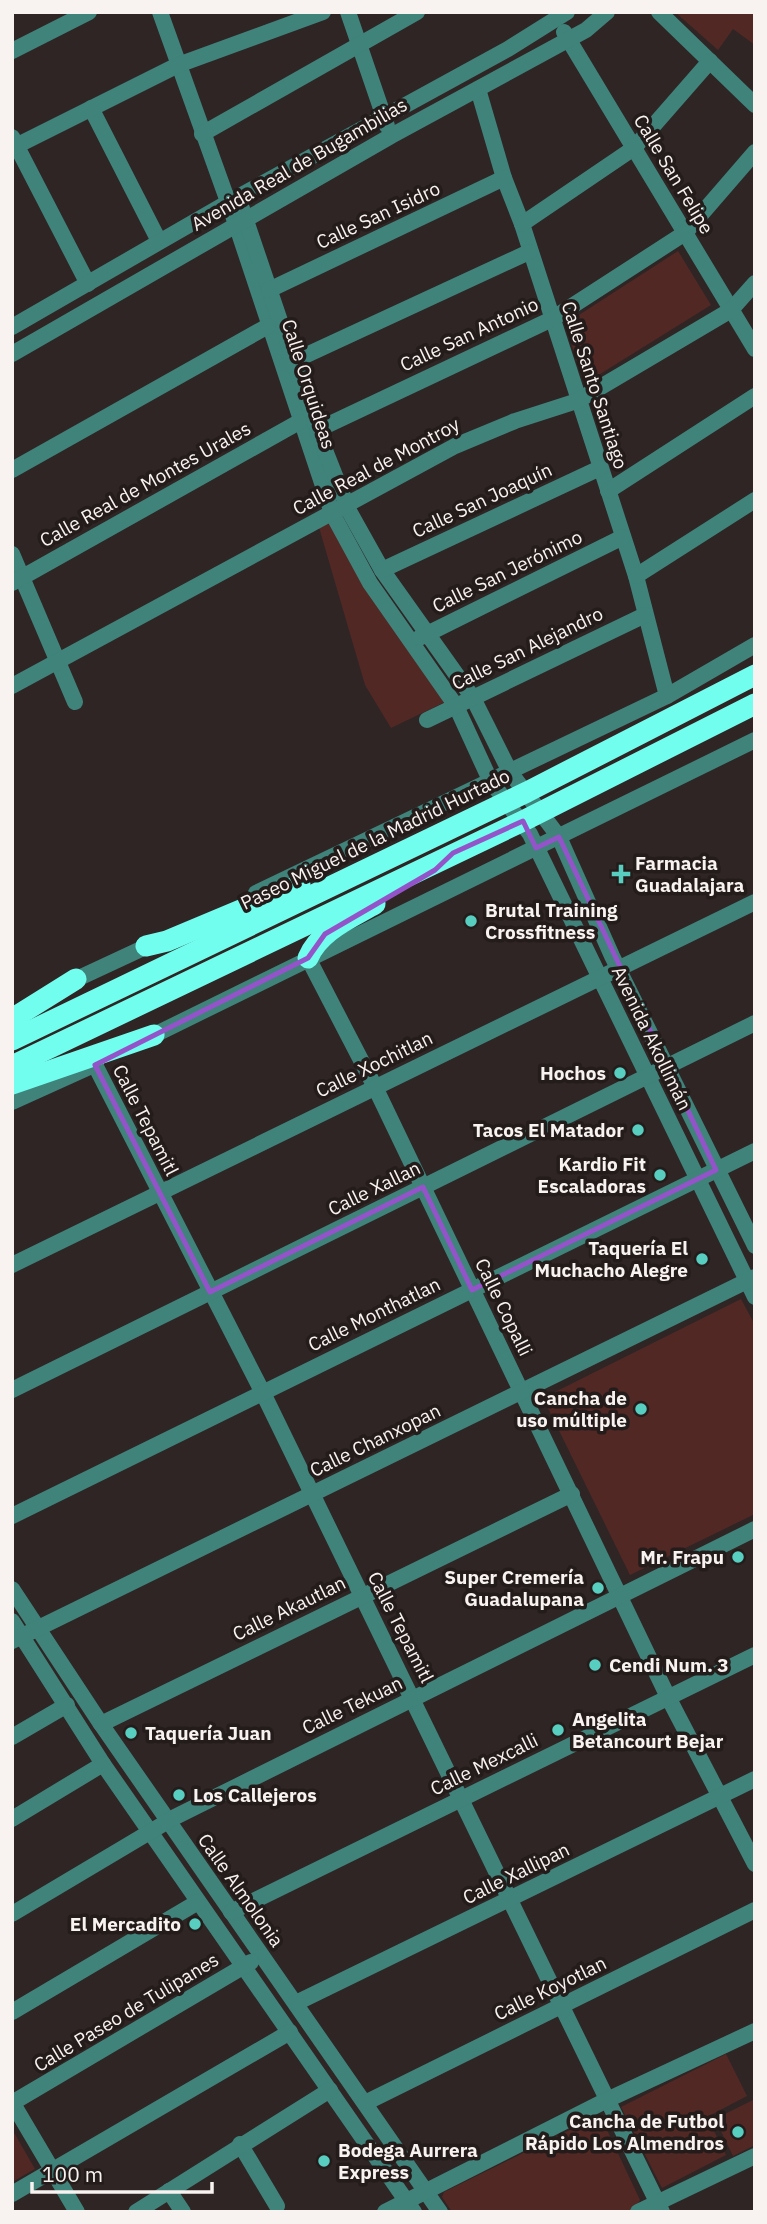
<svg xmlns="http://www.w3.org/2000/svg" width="767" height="2224" viewBox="0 0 767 2224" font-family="'IBM Plex Sans',sans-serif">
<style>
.green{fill:#522825}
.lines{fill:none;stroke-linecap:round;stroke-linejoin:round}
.minor{stroke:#3f837b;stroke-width:16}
.highway{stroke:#72feee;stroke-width:21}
.marked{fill:none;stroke:#9454c9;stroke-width:5;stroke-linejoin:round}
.poi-dot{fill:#58cec1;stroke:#241c1b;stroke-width:2.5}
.labels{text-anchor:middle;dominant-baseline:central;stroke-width:7;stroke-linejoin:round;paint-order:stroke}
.street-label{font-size:19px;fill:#f8f2f1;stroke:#241c1b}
.poi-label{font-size:19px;font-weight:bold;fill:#f8f2f1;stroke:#241c1b;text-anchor:end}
</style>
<rect width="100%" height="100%" fill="#2e2524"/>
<g class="green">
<path d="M675,12H755V45L733,29L718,50Z"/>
<path d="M678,251L711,305L584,384L565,324Z"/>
<path d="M327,520L447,701L391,728L365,685L318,524Z"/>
<path d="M741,1299L755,1325V1514L630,1575L543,1398Z"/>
<path d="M726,2054L747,2096L707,2117L726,2155L662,2188L621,2107Z"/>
<path d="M755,2099V2145L733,2156L715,2119Z"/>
<path d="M600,2115L640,2200L636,2208L629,2212H452L442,2197L444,2192Z"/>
<path d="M12,2129L35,2169L12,2182Z"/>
</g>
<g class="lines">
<g class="minor">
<path d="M160,12L236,224L332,513L370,583L456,706L490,780L530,834L755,1297"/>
<path d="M348,12L387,126"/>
<path d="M659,12L755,105"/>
<path d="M564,32L755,349"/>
<path d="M12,51L89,12"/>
<path d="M478,89L504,178L522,224L636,576L667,696"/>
<path d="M91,108L159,241"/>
<path d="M202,134L417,12"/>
<path d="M12,137L88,284"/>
<path d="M12,148L178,65L323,12"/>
<path d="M238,197L317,430L349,511L382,570L473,698L510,772L559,837L612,956L755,1246"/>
<path d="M522,224L634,148L710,61"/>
<path d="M269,290L504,178"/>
<path d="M12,327L227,203L508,49L567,12"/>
<path d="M12,354L391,136L586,30L607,12"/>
<path d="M287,364L529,252"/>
<path d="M317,430L552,319L685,233L755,152"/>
<path d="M12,470L268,326"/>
<path d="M608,491L755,396"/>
<path d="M12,554L75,702"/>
<path d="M382,570L600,468"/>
<path d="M636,576L755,500"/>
<path d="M12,583L299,422"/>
<path d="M419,638L623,537"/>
<path d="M12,686L455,446L515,421L577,401L731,310L755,283"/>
<path d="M427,720L645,615"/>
<path d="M256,893L667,696L755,645"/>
<path d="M308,958L375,1087L668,1697L755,1864"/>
<path d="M66,984L154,943"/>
<path d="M144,1040L755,740"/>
<path d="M95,1065L263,1393L662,2212"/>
<path d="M12,1102L96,1064"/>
<path d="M12,1265L755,902"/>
<path d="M12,1390L755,1023"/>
<path d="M12,1516L755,1151"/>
<path d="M12,1589L101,1724L440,2212"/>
<path d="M12,1621L103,1764L414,2212"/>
<path d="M12,1641L755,1277"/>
<path d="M101,1724L572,1494"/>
<path d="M12,1737L67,1705"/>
<path d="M12,1819L103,1764"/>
<path d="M231,1912L755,1655"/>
<path d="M12,1914L175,1817L755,1529"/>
<path d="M296,2003L755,1779"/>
<path d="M12,2012L198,1902"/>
<path d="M12,2102L77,2212"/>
<path d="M12,2103L251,1962"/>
<path d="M365,2103L755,1910"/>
<path d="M240,2144L277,2206"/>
<path d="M169,2191L183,2212"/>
<path d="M12,2194L290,2032"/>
<path d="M136,2212L330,2090"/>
<path d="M385,2212L607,2100L755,2031"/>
<path d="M638,2212L755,2156"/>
</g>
<g class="highway">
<path d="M146,946L167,941L300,885"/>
<path d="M308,958C319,931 351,918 375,904"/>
<path d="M12,1019L76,979"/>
<path d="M12,1040L527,792L755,675"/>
<path d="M12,1066L523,821L755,704"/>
<path d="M12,1084L154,1035"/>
</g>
</g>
<path class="marked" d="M523,821L536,848L559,837L716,1170L472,1290L423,1187L210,1292L95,1065L308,958L325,934L435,870L453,853Z"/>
<g class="poi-dot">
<path d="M617.5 863.5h7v7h7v7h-7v7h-7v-7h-7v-7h7z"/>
<circle cx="471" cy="921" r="7"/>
<circle cx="620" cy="1073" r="7"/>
<circle cx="638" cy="1130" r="7"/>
<circle cx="660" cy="1175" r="7"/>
<circle cx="702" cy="1259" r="7"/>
<circle cx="641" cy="1409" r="7"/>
<circle cx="738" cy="1557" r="7"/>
<circle cx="598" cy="1588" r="7"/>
<circle cx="595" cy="1665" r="7"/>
<circle cx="558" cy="1730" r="7"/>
<circle cx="131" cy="1733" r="7"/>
<circle cx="179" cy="1795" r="7"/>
<circle cx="195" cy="1924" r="7"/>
<circle cx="738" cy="2132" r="7"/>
<circle cx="324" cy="2161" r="7"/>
</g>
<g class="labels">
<g class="street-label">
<text transform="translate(299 164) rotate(-30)">Avenida Real de Bugambilias</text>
<text transform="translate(674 174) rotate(59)">Calle San Felipe</text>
<text transform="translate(378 215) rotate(-25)">Calle San Isidro</text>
<text transform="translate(469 334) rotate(-25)">Calle San Antonio</text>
<text transform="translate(309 384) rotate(72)">Calle Orquideas</text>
<text transform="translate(595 385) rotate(72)">Calle Santo Santiago</text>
<text transform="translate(376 466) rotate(-28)">Calle Real de Montroy</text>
<text transform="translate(145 484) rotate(-29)">Calle Real de Montes Urales</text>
<text transform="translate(482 500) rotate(-25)">Calle San Joaquín</text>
<text transform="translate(507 571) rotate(-26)">Calle San Jerónimo</text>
<text transform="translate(527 648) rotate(-26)">Calle San Alejandro</text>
<text transform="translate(375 839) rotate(-26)">Paseo Miguel de la Madrid Hurtado</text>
<text transform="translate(652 1038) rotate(64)">Avenida Akollimán</text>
<text transform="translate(374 1064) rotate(-26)">Calle Xochitlan</text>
<text transform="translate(146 1120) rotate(63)">Calle Tepamitl</text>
<text transform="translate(374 1188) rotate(-26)">Calle Xallan</text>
<text transform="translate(504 1307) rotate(64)">Calle Copalli</text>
<text transform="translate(374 1314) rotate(-26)">Calle Monthatlan</text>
<text transform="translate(375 1440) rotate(-26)">Calle Chanxopan</text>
<text transform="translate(289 1608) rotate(-26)">Calle Akautlan</text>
<text transform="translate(401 1627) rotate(63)">Calle Tepamitl</text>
<text transform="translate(352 1705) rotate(-26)">Calle Tekuan</text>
<text transform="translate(484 1764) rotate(-26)">Calle Mexcalli</text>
<text transform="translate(516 1873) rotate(-26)">Calle Xallipan</text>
<text transform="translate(241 1890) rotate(55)">Calle Almolonia</text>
<text transform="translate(550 1988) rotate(-26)">Calle Koyotlan</text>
<text transform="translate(126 2012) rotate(-31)">Calle Paseo de Tulipanes</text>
</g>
<g class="poi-label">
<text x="635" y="863" text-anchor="start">Farmacia<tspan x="635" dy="22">Guadalajara</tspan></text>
<text x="485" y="910" text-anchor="start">Brutal Training<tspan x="485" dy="22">Crossfitness</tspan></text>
<text x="606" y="1073">Hochos</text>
<text x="624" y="1130">Tacos El Matador</text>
<text x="646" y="1164">Kardio Fit<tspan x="646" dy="22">Escaladoras</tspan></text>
<text x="688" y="1248">Taquería El<tspan x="688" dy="22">Muchacho Alegre</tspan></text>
<text x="627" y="1398">Cancha de<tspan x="627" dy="22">uso múltiple</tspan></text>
<text x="724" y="1557">Mr. Frapu</text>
<text x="584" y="1577">Super Cremería<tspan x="584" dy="22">Guadalupana</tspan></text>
<text x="609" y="1665" text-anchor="start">Cendi Num. 3</text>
<text x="572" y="1719" text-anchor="start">Angelita<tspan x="572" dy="22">Betancourt Bejar</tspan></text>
<text x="145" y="1733" text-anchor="start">Taquería Juan</text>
<text x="193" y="1795" text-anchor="start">Los Callejeros</text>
<text x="181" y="1924">El Mercadito</text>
<text x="724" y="2121">Cancha de Futbol<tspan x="724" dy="22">Rápido Los Almendros</tspan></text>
<text x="338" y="2150" text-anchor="start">Bodega Aurrera<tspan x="338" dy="22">Express</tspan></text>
</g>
</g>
<rect width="767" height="2224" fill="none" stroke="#f8f2f1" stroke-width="28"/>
<path d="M32 2182v10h180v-10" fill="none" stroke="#f8f2f1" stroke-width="3.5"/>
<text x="42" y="2182" font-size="21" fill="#f8f2f1" stroke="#241c1b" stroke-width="5" paint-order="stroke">100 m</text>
</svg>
